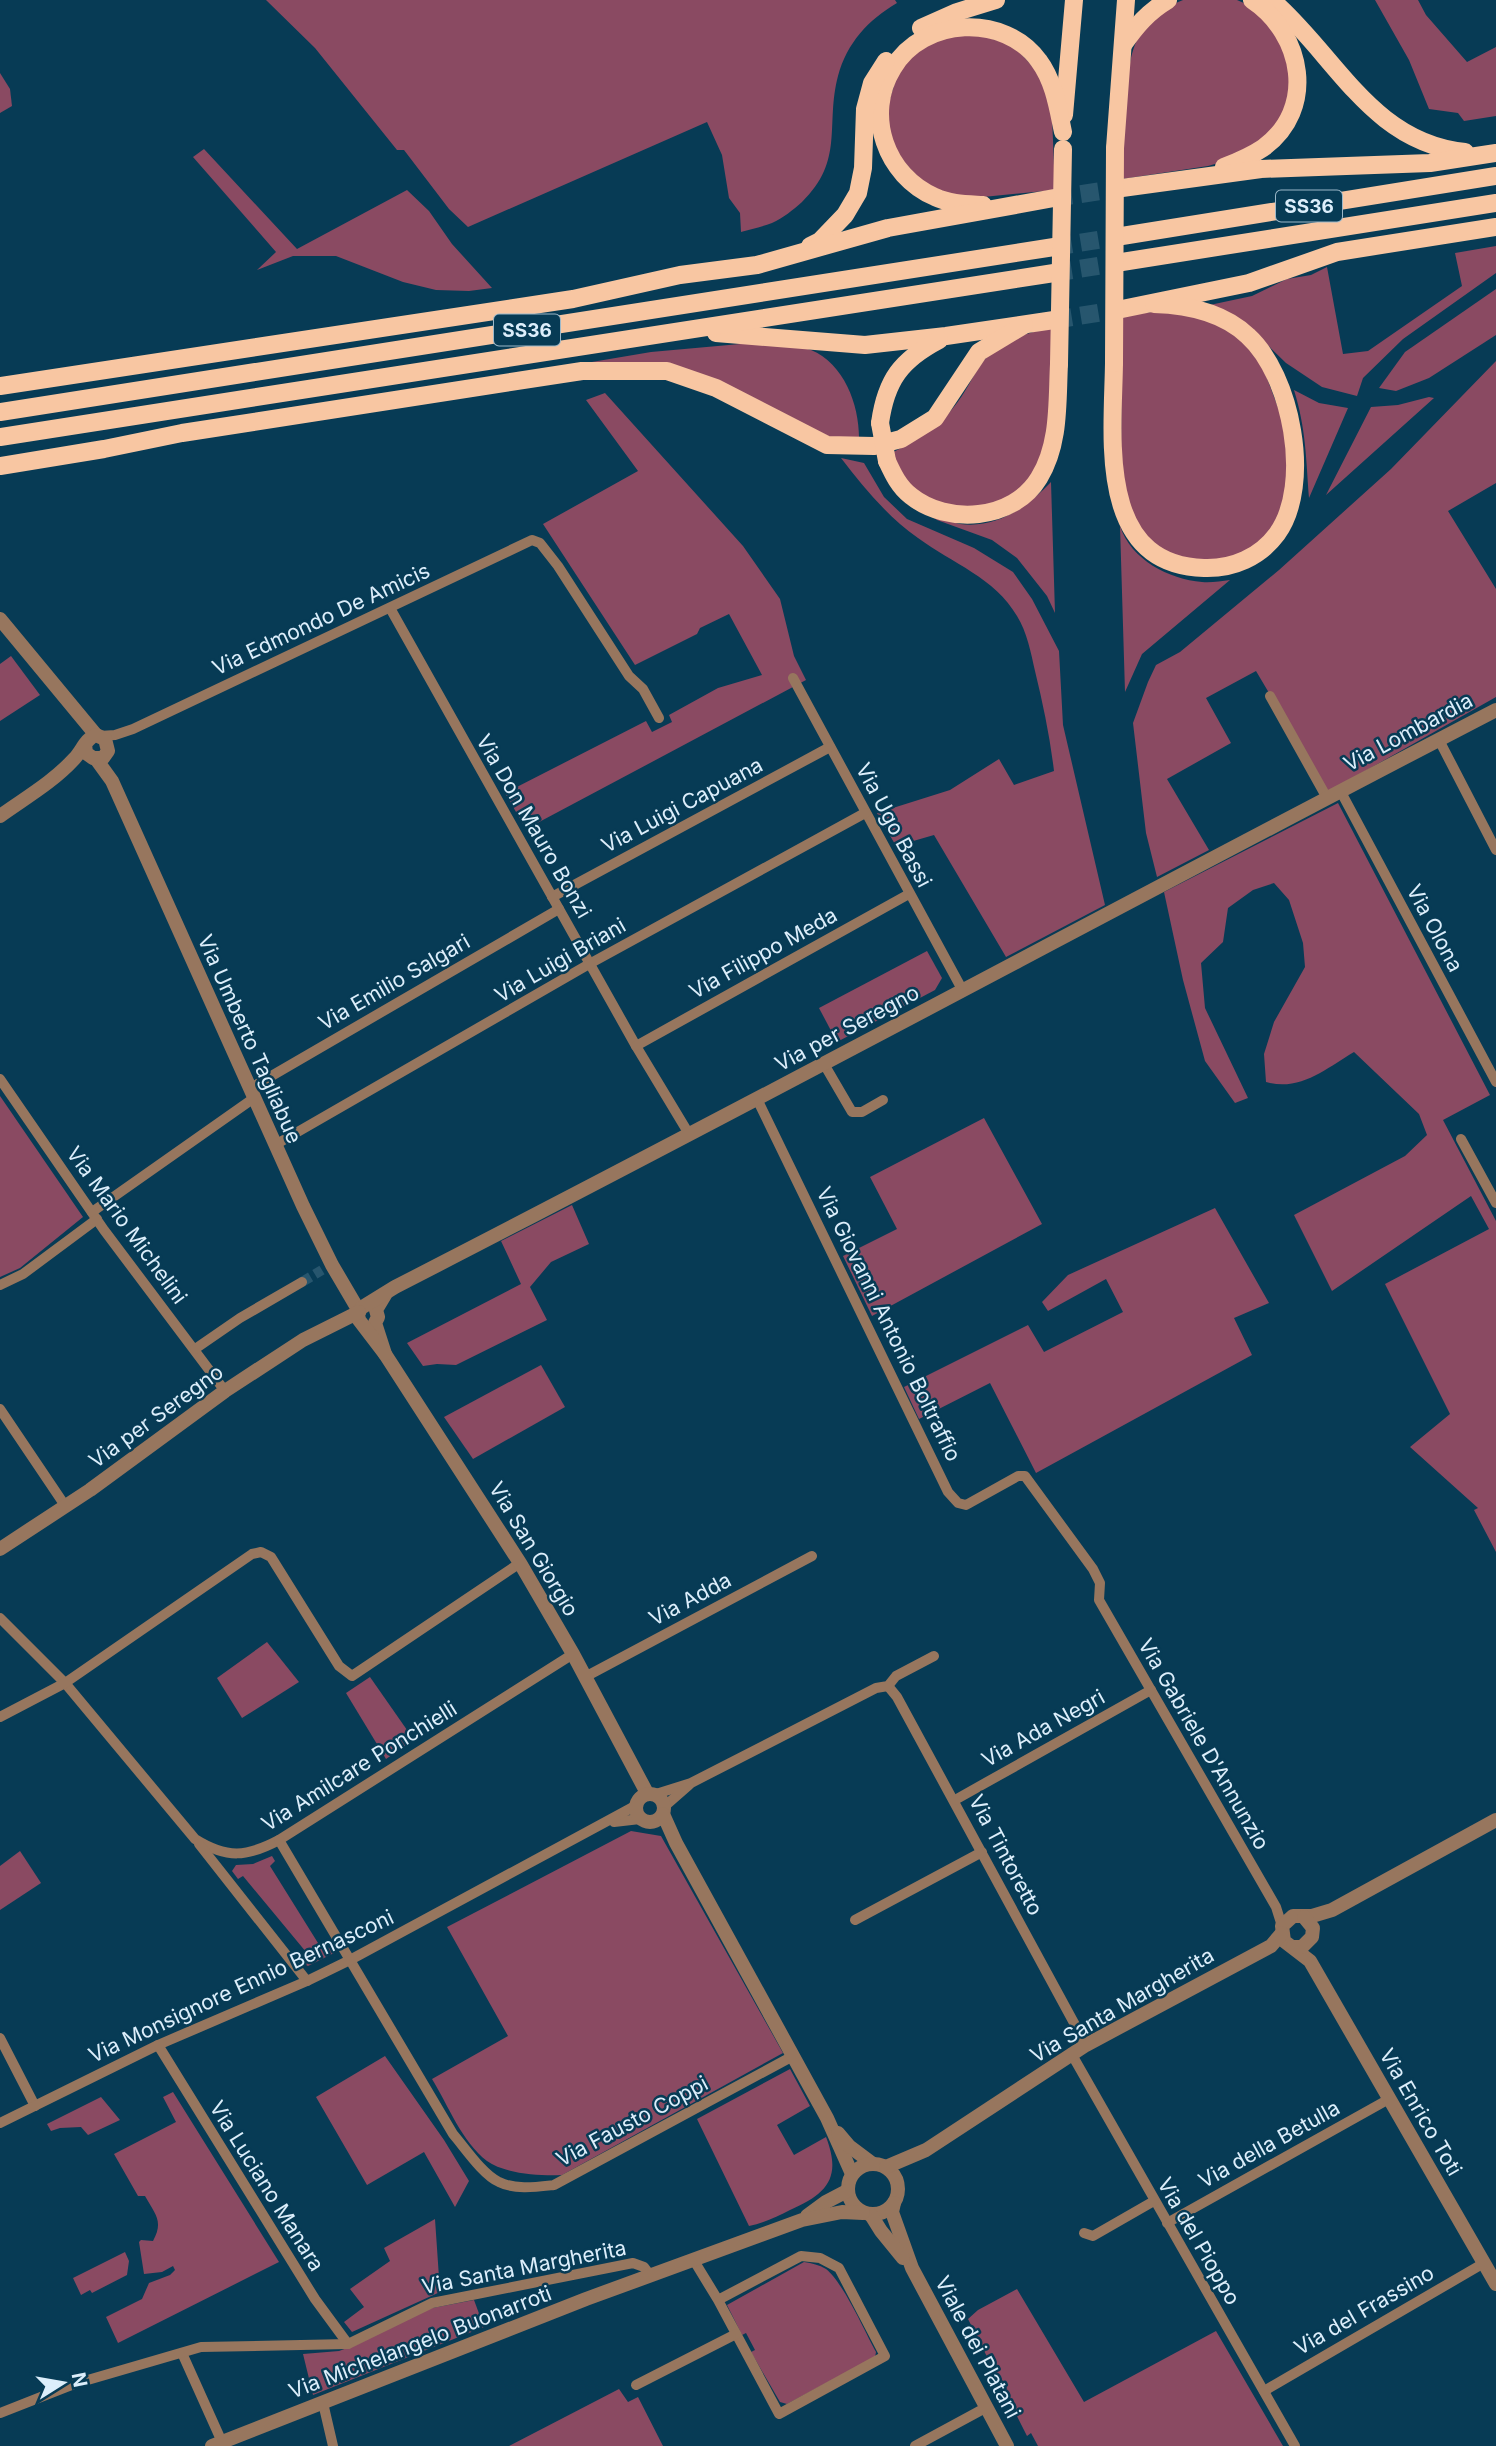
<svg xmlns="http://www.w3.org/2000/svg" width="1496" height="2446" viewBox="0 0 1496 2446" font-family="Inter,sans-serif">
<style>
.green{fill:#8a4a62}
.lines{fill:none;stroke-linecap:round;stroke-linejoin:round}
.minor-tunnel{stroke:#27566e;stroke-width:10;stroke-dasharray:10 5;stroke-linecap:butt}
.trunk-tunnel{stroke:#27566e;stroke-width:18;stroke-dasharray:18 9;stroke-linecap:butt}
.minor{stroke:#97765e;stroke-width:10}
.tertiary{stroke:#97765e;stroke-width:14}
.trunk{stroke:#f8c6a2;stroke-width:18}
.trunk-bridge{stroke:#f8c6a2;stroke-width:18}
.labels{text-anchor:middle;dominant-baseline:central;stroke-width:5;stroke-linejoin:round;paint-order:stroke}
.shield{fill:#073b55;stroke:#9cb8c9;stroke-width:2}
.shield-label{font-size:19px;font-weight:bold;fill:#dceefb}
.street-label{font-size:21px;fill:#dceefb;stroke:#073b55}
</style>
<rect width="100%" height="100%" fill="#073b55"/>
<g class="green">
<path d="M266,0H895L897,3C868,20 847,43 838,76C825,125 845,160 802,202C793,210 783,218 772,223C762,227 751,229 741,232L740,213L729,198L722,155L707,122L468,227L449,209L404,150H397L315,48Z"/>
<path d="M1183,0H1237L1246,4L1275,28L1292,74L1285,111L1269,136L1232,159L1208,166L1122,179C1123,155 1124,131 1126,108C1128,59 1131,20 1183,0Z"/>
<path d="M1375,0H1418L1426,15L1467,62L1496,47V116L1464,121L1458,113L1429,109L1409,60Z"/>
<path d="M972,33L1013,45L1043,78L1052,116L1055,190L973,198L955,196L923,183L897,154L889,130L888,105L896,79L909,58L924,46L950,36Z"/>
<path d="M0,73L10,89L12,106L0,113Z"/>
<path d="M204,149L297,249L407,190L429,211L452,244L492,288L469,291L436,290L403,282L336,256H293L257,270L276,252L193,157Z"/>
<path d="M1496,246V273L1403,339L1363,378L1357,396L1322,387L1286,363L1244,322L1205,306L1252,296L1287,279L1311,275L1327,267L1343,354L1368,351L1462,286L1455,253Z"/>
<path d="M1496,289V335L1429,378L1396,391L1379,388L1405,352Z"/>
<path d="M1159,311L1201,317L1224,327L1244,342L1261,362L1283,421L1291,492L1268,539L1223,563L1172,556L1150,541L1135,520L1126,495L1121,460L1122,316Z"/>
<path d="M1053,327L1052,430L1030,483L1006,501L984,508L940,505L922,496L905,481L891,453C923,438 946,422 965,391C975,375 981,359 997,348C1014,336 1033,332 1053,327Z"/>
<path d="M751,343C768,345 797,344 811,350C845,364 860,407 859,441L830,437L714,381L580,364L651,352Z"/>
<path d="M1496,361V483L1448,511L1496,589V697L1328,792L1256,671L1206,698L1231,743L1167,779L1209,850L1157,877L1146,833L1133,723L1148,682L1156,665L1180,652L1279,570L1391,469Z"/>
<path d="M1294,390L1319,403L1348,408L1309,498C1306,458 1306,429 1294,390Z"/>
<path d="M605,393L743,546L780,599L794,656L806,680L526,829L505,793L646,721L652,732L672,722L669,715L718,688L762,675L729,614L700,628L697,634L635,665L543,524L638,471L586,400Z"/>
<path d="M1429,397L1434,398L1326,495L1371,407L1398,405Z"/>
<path d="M841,458L864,463L884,497L907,519L974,548L1013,572L1032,599L1059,651L1063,725L1105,905L1006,957L934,835L896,846L877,813L950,790L999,759L1014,785L1054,771C1050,737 1043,704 1035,671C1031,653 1027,632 1017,616C995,578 952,563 918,538C888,517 863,487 841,458Z"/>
<path d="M1051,482L1055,613L1047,596L1017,558L992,540L937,520L919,508C932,513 946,521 960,524C997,529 1027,507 1051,482Z"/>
<path d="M1120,526C1131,560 1169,579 1202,582C1211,583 1221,581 1230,580L1142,654L1125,692Z"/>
<path d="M11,656L40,695L0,721V664Z"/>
<path d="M1338,803L1490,1095L1443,1120L1496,1221V1552L1474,1510L1478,1508L1410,1447L1450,1414L1385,1284L1489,1229L1471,1196L1332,1291L1294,1215L1405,1156L1427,1135L1419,1114L1354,1052C1327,1068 1300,1092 1266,1082L1264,1054L1274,1022L1305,967L1303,943L1289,900L1274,883L1253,890L1228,908L1223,942L1201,963L1205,1008L1248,1098L1235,1103L1205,1061L1183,980L1164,892Z"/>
<path d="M927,951L942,978L935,990L837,1042L819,1008Z"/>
<path d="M0,1096L83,1217L20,1268L0,1277Z"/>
<path d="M984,1118L1042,1224L872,1316L843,1256L897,1229L870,1177Z"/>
<path d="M572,1205L589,1244L551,1262L530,1287L547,1320L456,1365L437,1364L423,1366L407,1343L521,1284L501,1241Z"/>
<path d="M1215,1208L1269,1303L1234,1318L1252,1355L1036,1473L990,1383L919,1419L904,1387L1028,1325L1044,1352L1123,1312L1106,1279L1048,1311L1042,1302L1068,1275Z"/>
<path d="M541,1365L565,1407L473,1459L444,1417Z"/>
<path d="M267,1642L299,1682L242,1718L217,1678Z"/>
<path d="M370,1677L414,1740L386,1759L346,1693Z"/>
<path d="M631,1831L661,1836L783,2053L562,2175C541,2176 505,2174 487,2161C462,2142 448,2105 432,2079L508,2036L447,1927Z"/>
<path d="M20,1851L41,1883L0,1910V1866Z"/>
<path d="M272,1856L275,1861L270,1866L323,1951L333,1945L336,1952L308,1966L304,1964L311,1958L243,1876L238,1879L232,1871L236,1865L253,1864Z"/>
<path d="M385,2056L444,2140L469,2181L455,2207L424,2152L367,2185L316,2097Z"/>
<path d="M790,2069L810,2106L777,2125L794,2155L826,2137C842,2178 827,2194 790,2210C777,2217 763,2223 749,2226L697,2119Z"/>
<path d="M173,2092L279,2262L118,2343L106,2317L142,2299L149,2283L170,2275L175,2270L173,2266L162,2272L144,2274L139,2242L141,2240L153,2241C164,2221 155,2214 145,2196H138L114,2154L176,2122L163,2097Z"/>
<path d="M101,2097L120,2120L88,2135L81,2127L60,2128L51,2131L47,2124Z"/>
<path d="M435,2219L440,2292L352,2332L344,2322L364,2307L350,2289L390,2261L384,2248Z"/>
<path d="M125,2252L129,2261L127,2275L92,2293L90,2290L81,2295L73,2278Z"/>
<path d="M804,2262C812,2263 819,2265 826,2269C843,2282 865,2332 876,2352L875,2357L787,2404L780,2402L751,2352L755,2350L746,2333L742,2335L727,2305Z"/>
<path d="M1017,2289L1084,2402L1216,2331L1283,2446H1038L1031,2433L1027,2436L968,2319L978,2310Z"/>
<path d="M474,2300L484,2327L313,2395L303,2354L339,2351L358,2344L427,2309Z"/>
<path d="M619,2389L628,2402L638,2397L663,2446H509Z"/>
</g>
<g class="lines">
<path class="minor-tunnel" d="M302,1282L322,1270"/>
<g class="trunk-tunnel">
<path d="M1054,198L1122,188"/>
<path d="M1054,247L1122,236"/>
<path d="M1054,273L1122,262"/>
<path d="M1054,320L1122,309"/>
</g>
<g class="minor">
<path d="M390,608L636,1046L689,1134"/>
<path d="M793,678L963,991"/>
<path d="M1270,696L1327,798"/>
<path d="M100,736L115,735L133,729L532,540L540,543L558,566L629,676L643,689L659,718"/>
<path d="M1439,740L1496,850"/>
<path d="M1341,792L1496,1082"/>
<path d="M552,897L830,747"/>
<path d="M636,1046L909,894"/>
<path d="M824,1064L852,1112H862L883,1100"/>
<path d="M0,1079L104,1230L225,1391"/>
<path d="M249,1089L559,909"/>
<path d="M757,1099L948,1492L958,1503L966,1505L1018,1476H1025L1093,1569L1100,1583L1099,1600L1276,1907L1282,1926"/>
<path d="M1461,1139L1496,1203"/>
<path d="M275,1145L591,963L865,813"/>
<path d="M92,1212L254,1098"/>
<path d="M0,1285L23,1274L97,1219"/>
<path d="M195,1349L240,1318L302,1282"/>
<path d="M0,1409L66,1507"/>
<path d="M0,1618L65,1683L195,1839C227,1859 247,1857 279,1840L573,1654"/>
<path d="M585,1677L812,1556"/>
<path d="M888,1686L897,1697L1086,2045"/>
<path d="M0,1717L65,1683L252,1554L261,1552L271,1557L339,1666L352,1676L520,1563"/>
<path d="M656,1794L691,1783L876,1688L888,1686L896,1676L934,1656"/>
<path d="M955,1800L1151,1690"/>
<path d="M665,1806L689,1785"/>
<path d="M614,1822L640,1819"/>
<path d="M279,1840L453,2134C465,2148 483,2175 499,2182C515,2190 536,2187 554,2185L793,2056"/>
<path d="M199,1844L307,1981"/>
<path d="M855,1920L982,1852"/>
<path d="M0,2038L35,2106"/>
<path d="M158,2045L315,2299L348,2344"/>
<path d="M1071,2053L1295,2446"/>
<path d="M0,2123L158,2045L307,1981L350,1960L635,1806"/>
<path d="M1167,2223L1389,2099"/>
<path d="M1084,2233L1093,2236L1154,2201"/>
<path d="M693,2259L718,2300L779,2414L885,2356L839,2268L820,2258L801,2256L718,2300"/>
<path d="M182,2353L222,2442"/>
<path d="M636,2385L736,2334"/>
<path d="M1264,2391L1484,2263"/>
<path d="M323,2403L333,2446"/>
<path d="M0,2413L74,2384L201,2347L348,2344L432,2303L633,2263L644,2267L650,2275"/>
<path d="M915,2446L987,2407"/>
</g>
<g class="tertiary">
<path d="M0,619L96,735"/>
<path d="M96,759L112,781L303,1206L332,1265L359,1311"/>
<path d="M0,816C25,798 53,782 74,759C82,751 85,739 96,735L105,739L108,751L103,758H93L86,753L85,744"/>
<path d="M385,1295L376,1310L378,1317L375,1323L385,1354L520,1563L573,1654L647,1793"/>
<path d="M385,1354L359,1320L358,1314L361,1308L395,1287C764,1098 1128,901 1496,710"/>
<path d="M0,1549L90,1490L225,1391L303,1340L359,1312"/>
<circle cx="650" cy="1808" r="14"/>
<path d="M663,1814L676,1843L827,2118L852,2174"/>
<path d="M1496,1820L1332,1910L1312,1916H1293L1282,1926L1284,1941L1310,1961L1496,2284"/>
<path d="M1293,1947H1302L1312,1937L1313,1928L1304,1917"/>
<path d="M838,2133L849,2146L873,2164"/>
<circle cx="873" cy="2189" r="25"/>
<path d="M886,2167L926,2150L1086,2045L1271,1946L1282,1933"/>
<path d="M894,2203L892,2212L912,2268L1007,2446"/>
<path d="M871,2215L881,2231L903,2258"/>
<path d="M807,2216L826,2202L847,2191"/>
<path d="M212,2446L586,2299L802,2220L842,2212L863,2213"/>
</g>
<g class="trunk">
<path d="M1275,3C1337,58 1373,143 1465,152"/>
<path d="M921,28L957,12L996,0"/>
<path d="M1123,45C1136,26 1148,12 1168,0"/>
<path d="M1064,115L1074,0"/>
<path d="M1115,148L1126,0"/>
<path d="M1224,167C1237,162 1251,156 1263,148C1317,109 1303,34 1252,0"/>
<path d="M1122,188L1261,169L1430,163L1496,153"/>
<path d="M983,205C967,204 950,204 935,197C886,176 864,115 893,68C923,17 1005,13 1039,61C1054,81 1058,108 1063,132"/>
<path d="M1122,236L1496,176"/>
<path d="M810,246L820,241L845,215L858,193L863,168L865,109L872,83L886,61"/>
<path d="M1122,262L1496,203"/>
<path d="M1122,309L1249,283L1337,252L1496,227"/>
<path d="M716,333L865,345L946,336L1054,320"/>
<path d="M1114,363C1113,437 1096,565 1204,568C1233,569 1260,557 1277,534C1313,484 1291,375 1248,336C1223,312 1187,305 1154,304"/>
<path d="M0,386L573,299L680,275L757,265L888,228L1054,198"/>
<path d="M0,412L1054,247"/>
<path d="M880,423C886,380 901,360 939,340"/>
<path d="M0,437L1054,273"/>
<path d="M887,461C893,474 899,487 911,496C947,525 1013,521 1039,478C1060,444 1057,402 1059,364"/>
<path d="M0,466L104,449L182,433L582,371H667L716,388L827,445L874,446L901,439L935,418L979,352L1024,325"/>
</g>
<g class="trunk-bridge">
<path d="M1114,363L1115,148"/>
<path d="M1059,364L1063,149"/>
<path d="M880,423L887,461"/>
</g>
</g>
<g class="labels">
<g class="shield">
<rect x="1276" y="190.5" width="66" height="31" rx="5"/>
<rect x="494" y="314.5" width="66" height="31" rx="5"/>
</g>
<g class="shield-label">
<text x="1309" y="206">SS36</text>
<text x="527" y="330">SS36</text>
</g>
<g class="street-label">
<text transform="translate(321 619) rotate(-25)">Via Edmondo De Amicis</text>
<text transform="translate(1408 732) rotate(-28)">Via Lombardia</text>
<text transform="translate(682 805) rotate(-28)">Via Luigi Capuana</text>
<text transform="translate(894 825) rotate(62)">Via Ugo Bassi</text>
<text transform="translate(534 826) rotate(60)">Via Don Mauro Bonzi</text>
<text transform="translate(1435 928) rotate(62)">Via Olona</text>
<text transform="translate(763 953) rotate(-29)">Via Filippo Meda</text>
<text transform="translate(560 960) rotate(-30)">Via Luigi Briani</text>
<text transform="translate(394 982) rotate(-30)">Via Emilio Salgari</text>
<text transform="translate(847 1028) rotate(-28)">Via per Seregno</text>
<text transform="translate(250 1039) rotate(66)">Via Umberto Tagliabue</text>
<text transform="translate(127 1225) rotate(54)">Via Mario Michelini</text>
<text transform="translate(889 1324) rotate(64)">Via Giovanni Antonio Boltraffio</text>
<text transform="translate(156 1416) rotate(-36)">Via per Seregno</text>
<text transform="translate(534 1549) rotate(59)">Via San Giorgio</text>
<text transform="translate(690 1599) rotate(-28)">Via Adda</text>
<text transform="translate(1043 1728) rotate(-29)">Via Ada Negri</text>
<text transform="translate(1204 1744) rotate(60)">Via Gabriele D'Annunzio</text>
<text transform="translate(359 1766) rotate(-32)">Via Amilcare Ponchielli</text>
<text transform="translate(1006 1855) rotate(62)">Via Tintoretto</text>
<text transform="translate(241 1986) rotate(-25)">Via Monsignore Ennio Bernasconi</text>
<text transform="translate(1122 2005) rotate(-30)">Via Santa Margherita</text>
<text transform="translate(1421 2112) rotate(60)">Via Enrico Toti</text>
<text transform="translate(632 2121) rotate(-28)">Via Fausto Coppi</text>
<text transform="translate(1269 2144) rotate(-29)">Via della Betulla</text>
<text transform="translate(267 2186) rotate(58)">Via Luciano Manara</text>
<text transform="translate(1199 2241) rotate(60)">Via del Pioppo</text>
<text transform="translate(524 2267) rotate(-11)">Via Santa Margherita</text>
<text transform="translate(1364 2310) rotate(-30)">Via del Frassino</text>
<text transform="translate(420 2342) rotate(-21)">Via Michelangelo Buonarroti</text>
<text transform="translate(978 2347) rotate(62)">Viale dei Platani</text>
</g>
</g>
<g transform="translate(63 2383) rotate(79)" stroke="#073b55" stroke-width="5" paint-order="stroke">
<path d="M0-5L12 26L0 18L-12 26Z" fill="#dceefb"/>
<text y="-10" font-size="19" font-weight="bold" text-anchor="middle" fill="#dceefb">N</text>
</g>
</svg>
